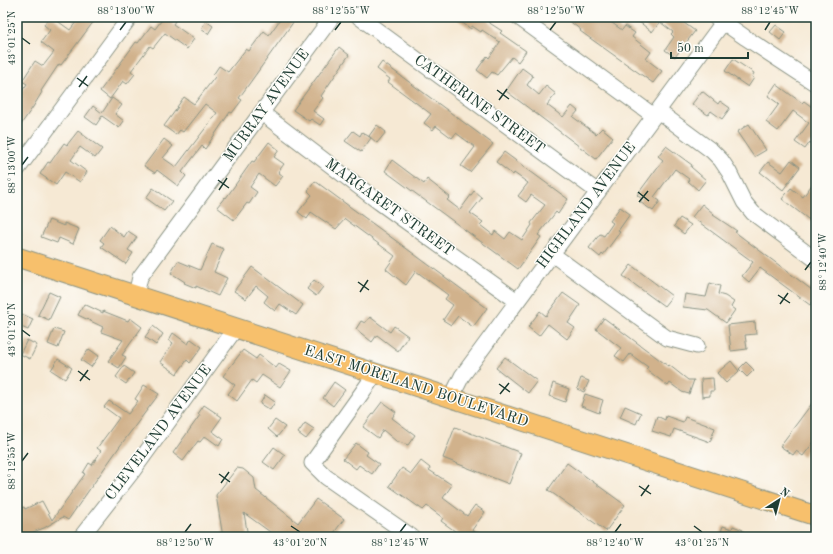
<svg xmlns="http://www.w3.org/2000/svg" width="833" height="554" viewBox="0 0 833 554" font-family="'Old Standard TT',serif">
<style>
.building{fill:#d1b28c}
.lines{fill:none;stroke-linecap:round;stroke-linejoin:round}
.minor-casing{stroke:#8a9384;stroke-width:17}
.major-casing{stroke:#8a9384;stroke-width:21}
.minor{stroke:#fff;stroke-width:15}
.major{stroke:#f7c06c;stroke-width:19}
.ticks{fill:none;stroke:#1f3d34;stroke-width:1.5}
.labels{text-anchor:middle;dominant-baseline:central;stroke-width:3;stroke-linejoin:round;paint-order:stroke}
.street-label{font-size:15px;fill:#1f3d34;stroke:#fdfcf7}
.neatline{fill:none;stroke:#1f3d34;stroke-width:1.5}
.ticks-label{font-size:10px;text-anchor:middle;fill:#1f3d34}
</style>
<rect width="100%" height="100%" fill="#fdfcf7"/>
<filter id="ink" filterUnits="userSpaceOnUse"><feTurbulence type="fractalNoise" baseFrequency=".025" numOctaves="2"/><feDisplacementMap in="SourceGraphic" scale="8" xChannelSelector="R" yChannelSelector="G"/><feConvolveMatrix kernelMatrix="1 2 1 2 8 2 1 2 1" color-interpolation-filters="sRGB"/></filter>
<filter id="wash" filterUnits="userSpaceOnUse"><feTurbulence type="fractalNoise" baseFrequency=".012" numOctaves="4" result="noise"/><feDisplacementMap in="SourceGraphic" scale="16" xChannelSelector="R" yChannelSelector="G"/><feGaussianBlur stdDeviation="0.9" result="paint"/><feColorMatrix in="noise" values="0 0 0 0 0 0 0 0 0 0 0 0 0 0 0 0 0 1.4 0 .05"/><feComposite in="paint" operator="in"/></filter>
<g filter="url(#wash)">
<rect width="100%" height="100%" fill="#f6e9d4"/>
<g id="blocks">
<g class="building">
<path d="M49,17H52L70,30L80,17H97L61,65L59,64L41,91L42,92L33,107L17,130V98L27,84L22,81L35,61L43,66L54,52L41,42L50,30L44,25Z"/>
<path d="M164,17H169L175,21L173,24L194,39L187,49L165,33L153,48L150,46L131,71L135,74L127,84L123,81L110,99L100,91L136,42L138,43L151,26L155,29Z"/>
<path d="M282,17H289L294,21L239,98L242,100L232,113L230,112L205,149L202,146L182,172L186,176L178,186L157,170L155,173L144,166L164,139L173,146L163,158L176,167L217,113L205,104L183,132L180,130L176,135L164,126L178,107H177L184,97L194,104L215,77L213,75L219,66L228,72L246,49L249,51L264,31L269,35Z"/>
<path d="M454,17H484L489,21L488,22L502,31L500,33L526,51L518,62L512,57L497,75L492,72L487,78L477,70L487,56L489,58L500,42L482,30L481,32L472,26L471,29Z"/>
<path d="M564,17H593L601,23L605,18L622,30L625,26L635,33L632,37L651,52L646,59L662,71L653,83L580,31L581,30Z"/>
<path d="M633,17H676L695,31L675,57L665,50L674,37L671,34L673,32L660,22L652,32Z"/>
<path d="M206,21L213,26L208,34L201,29Z"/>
<path d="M776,25L786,32L780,40L770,32Z"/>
<path d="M339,47L349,55L321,96L323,98L313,111L324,119L320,125L311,119L309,121L293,110Z"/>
<path d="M733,59L754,73L752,77L754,78L748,87L725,71Z"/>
<path d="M382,62L493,144L470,172L461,166L475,147L456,133L452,138L436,126L433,130L424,123L431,114L388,82L390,79L377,69Z"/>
<path d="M522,68L533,76L527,85L539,95L546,86L556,94L547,105L563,117L572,106L578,111L573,117L596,134L602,128L613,137L596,159L506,91Z"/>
<path d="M776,84L802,103L804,101L816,110V147L810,142L805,149L795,142L809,123L793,111L778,131L766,122L779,104L768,96Z"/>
<path d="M702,91L718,104L720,101L730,108L722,119L711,111L708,115L692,104Z"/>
<path d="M112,98L122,105L115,114L124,121L119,128L102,116L96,125L85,117L93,106L102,113Z"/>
<path d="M749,124L766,150L754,157L737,132Z"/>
<path d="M377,125L386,132L377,143L369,136Z"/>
<path d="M78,131L102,149L95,158L80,147L71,160L87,172L80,182L65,172L56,185L40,174L48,162L50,163L64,143L67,145Z"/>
<path d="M353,131L360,136L362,132L371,138L361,152L345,141Z"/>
<path d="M269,142L279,150L274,157L284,164L278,172L283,176L275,186L259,174L250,187L257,192L249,204L247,203L234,220L217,207L225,197L226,198L252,161L254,162Z"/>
<path d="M666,146L692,165L691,167L706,180L698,190L688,181L689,179L675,169L654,197L660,201L653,211L640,202L642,199L637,195L663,160L658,156Z"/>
<path d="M504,152L568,199L558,214L556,212L538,235L541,237L518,269L385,171L392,160L424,184L427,179L450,197L447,200L460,210L474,191L482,198L470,213L483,222L480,225L493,235L495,231L505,239L510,232L522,240L532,225L531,223L545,205L531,195L526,202L518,196L528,183L514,173L513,175L496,162Z"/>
<path d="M791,160L800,167L783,190L760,172L768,162L782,172Z"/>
<path d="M816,179V225L782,199L791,188L803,197Z"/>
<path d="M315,181L487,308L473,327L458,316L451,325L443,320L453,305L445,299L448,295L416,271L406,285L386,269L395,256L345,219L336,229L311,212L307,219L298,212L312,195L308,191Z"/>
<path d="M153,188L172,201L164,211L146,198Z"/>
<path d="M702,204L714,214L713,215L737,231L735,232L816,293V297L810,305L760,268L749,282L742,276L753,262L692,217Z"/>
<path d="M620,207L630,214L618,231L620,232L603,255L602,254L600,257L589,248L600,234L604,236L613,223L610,221Z"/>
<path d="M680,218L691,225L684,234L674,226Z"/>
<path d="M49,220L64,226V223L79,229L73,244L59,238L57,243L41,237Z"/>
<path d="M110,226L124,237L128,231L137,237L128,250L133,253L126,264L101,247L104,243L100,240Z"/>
<path d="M212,244L224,249L214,272L227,278L218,296L196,286V288L184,283L185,282L171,273L178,261L200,270Z"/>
<path d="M631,265L672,296L664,306L623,276Z"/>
<path d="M252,267L303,305L296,315L280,304L275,311L264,302L268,296L256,286L246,299L234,291Z"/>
<path d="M314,280L323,287L316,296L307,289Z"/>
<path d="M710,283L720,286L718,294L725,296L734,302L731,307L735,310L726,323L708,310L683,307L685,294L706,297Z"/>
<path d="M49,292L60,297L49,320L38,315Z"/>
<path d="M563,293L580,305L568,323L575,328L567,339L548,324L539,336L528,327L540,311L546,316Z"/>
<path d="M84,304L103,313V311L128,321L130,318L142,327L122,355L126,357L119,368L108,361L123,340L101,332L103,327L78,315Z"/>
<path d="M17,312L33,319L28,330L17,325Z"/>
<path d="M370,317L390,332L394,326L408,336L398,351L377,335L372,342L356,329L361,321L365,323Z"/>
<path d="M604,318L668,366L669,365L688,380H694L689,394L682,392L670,383L668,386L646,369L648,367L630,354L624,362L615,356L621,348L596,329Z"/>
<path d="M755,322L756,334L745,335L747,349L731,351L728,325Z"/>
<path d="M153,326L163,334L156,345L145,337Z"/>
<path d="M54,329L64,332L58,348L48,344Z"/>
<path d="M173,333L188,344L191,339L202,347L190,363L187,360L177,374L160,362L173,343L169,340Z"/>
<path d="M27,340L37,345L30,359L20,354Z"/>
<path d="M89,349L99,356L91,367L81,360Z"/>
<path d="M243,350L256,359L259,355L276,368L279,364L291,371L280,387L262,375L256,383L252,380L237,401L228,394L235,385L223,376Z"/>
<path d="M505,357L537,381L528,393L496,368Z"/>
<path d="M58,359L72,368L65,379L51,370Z"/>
<path d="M731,361L739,371L726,383L717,373Z"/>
<path d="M746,362L754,370L747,377L739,369Z"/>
<path d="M124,366L134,373L126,384L116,377Z"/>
<path d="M581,378L589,381L584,392L577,389Z"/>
<path d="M713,378L714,391H710V396L702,397L701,379Z"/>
<path d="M334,382L345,390L333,406L323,398Z"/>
<path d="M553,383L569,389L565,402L549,396Z"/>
<path d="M144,385L159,394L120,446L68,520L63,517L44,528L20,537H17V510L24,507L25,509L42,501L52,520L85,474L83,473L89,463L92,465L101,451L97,448L119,418L104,407L109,401L128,414L138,401L135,399Z"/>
<path d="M585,394L603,400L599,413L581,406Z"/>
<path d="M265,395L275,402L270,410L260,404Z"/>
<path d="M816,398V439L803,456L796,451L793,455L780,446Z"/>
<path d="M382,402L396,412L392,418L415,435L408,445L396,441L383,430L378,438L363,427Z"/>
<path d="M204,405L222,417L212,431L223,439L219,446L205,436L200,442L198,441L183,461L173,453L200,415L198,414Z"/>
<path d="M625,406L641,413L636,424L620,417Z"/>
<path d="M657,416L665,420L666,416L683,422L685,417L715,428L710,442L674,429L671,437L652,431Z"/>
<path d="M275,420L285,427L277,437L268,429Z"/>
<path d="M305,423L314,429L306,439L298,433Z"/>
<path d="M455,427L521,453L509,484L443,458Z"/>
<path d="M356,443L368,452L366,455L379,464L372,474L359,465L356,469L343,459Z"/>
<path d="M274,447L285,455L274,470L263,462Z"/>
<path d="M421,461L430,468L429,470L452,485L443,498L467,516L475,505L485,512L472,530L482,537H456L459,534L441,521L443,518L427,506L423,510L389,486L402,468L411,474Z"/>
<path d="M567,463L625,505L606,531L548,490Z"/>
<path d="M237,468L243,469L254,478L256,490L298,523L316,499L344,519L331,537H277L244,513L248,537H223L216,495Z"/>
<path d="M723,526L732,529L733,526L743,530L742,533L751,537H719Z"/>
</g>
</g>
</g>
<g filter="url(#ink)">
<use href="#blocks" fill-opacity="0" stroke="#8a9384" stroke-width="1"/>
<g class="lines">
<defs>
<g id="minor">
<path d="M359,17L598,192"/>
<path d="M518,17L654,116"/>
<path d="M716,17L746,38L816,84"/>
<path d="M658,111L712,151L721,160L729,172L744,202L753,213L816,260"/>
<path d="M262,113L379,202L517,301"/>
<path d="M17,170L130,17"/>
<path d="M552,254L667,338L697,346"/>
<path d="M136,295L140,277L332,17"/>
<path d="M376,373L312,463L326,477L412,537"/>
<path d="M452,398L456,388L462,376L727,17"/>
<path d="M81,537L132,472L236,328"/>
</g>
<path id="major" d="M17,257L816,516"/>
</defs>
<use href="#minor" class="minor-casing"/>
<use href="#major" class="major-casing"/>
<use href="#minor" class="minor"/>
<use href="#major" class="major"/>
</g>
</g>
<path class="ticks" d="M120,30L126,22M335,30L341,22M550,30L556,22M765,30L770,22M22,38L30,44M77,78L88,86M79,87L87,76M497,90L509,99M499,100L507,89M22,165L28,157M218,180L229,188M219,190L227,178M638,192L649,201M639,202L648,191M805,270L811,262M358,282L369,290M360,292L368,280M778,295L790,303M780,304L788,293M22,330L30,336M78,371L90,380M80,381L88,370M499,384L510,392M500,394L509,383M22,461L28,453M219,474L230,482M221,483L229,472M639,486L651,494M641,496L649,485M291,526L300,532M694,526L702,532M185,532L191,524M400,532L406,524M615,532L621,524"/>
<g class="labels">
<g class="street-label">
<text transform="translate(479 105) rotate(36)">CATHERINE STREET</text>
<text transform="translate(267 106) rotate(-54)">MURRAY AVENUE</text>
<text transform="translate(587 206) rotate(-53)">HIGHLAND AVENUE</text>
<text transform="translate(389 208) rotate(36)">MARGARET STREET</text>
<text transform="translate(416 387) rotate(18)">EAST MORELAND BOULEVARD</text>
<text transform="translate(159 433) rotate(-53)">CLEVELAND AVENUE</text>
</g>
</g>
<rect width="833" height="554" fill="none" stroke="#fdfcf7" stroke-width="44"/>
<g transform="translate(779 500) rotate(36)" stroke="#fdfcf7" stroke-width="3" paint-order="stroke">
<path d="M0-3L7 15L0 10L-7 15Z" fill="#1f3d34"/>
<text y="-6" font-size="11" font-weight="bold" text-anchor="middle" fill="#1f3d34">N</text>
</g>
<path d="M671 52v6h77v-6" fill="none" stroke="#1f3d34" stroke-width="2"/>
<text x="677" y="52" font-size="12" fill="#1f3d34" stroke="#fdfcf7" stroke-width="3" paint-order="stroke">50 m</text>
<rect x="22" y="22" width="789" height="510" class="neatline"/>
<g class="ticks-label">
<text x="126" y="14">88°13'00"W</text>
<text x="341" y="14">88°12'55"W</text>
<text x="556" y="14">88°12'50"W</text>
<text x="770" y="14">88°12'45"W</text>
<text transform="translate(11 38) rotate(-90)" y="4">43°01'25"N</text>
<text transform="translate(11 165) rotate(-90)" y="4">88°13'00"W</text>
<text transform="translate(822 262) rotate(-90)" y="4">88°12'40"W</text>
<text transform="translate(11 330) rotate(-90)" y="4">43°01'20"N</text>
<text transform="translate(11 461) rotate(-90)" y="4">88°12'55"W</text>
<text x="185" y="546">88°12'50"W</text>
<text x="300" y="546">43°01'20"N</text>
<text x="400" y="546">88°12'45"W</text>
<text x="615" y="546">88°12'40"W</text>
<text x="702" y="546">43°01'25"N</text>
</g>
</svg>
